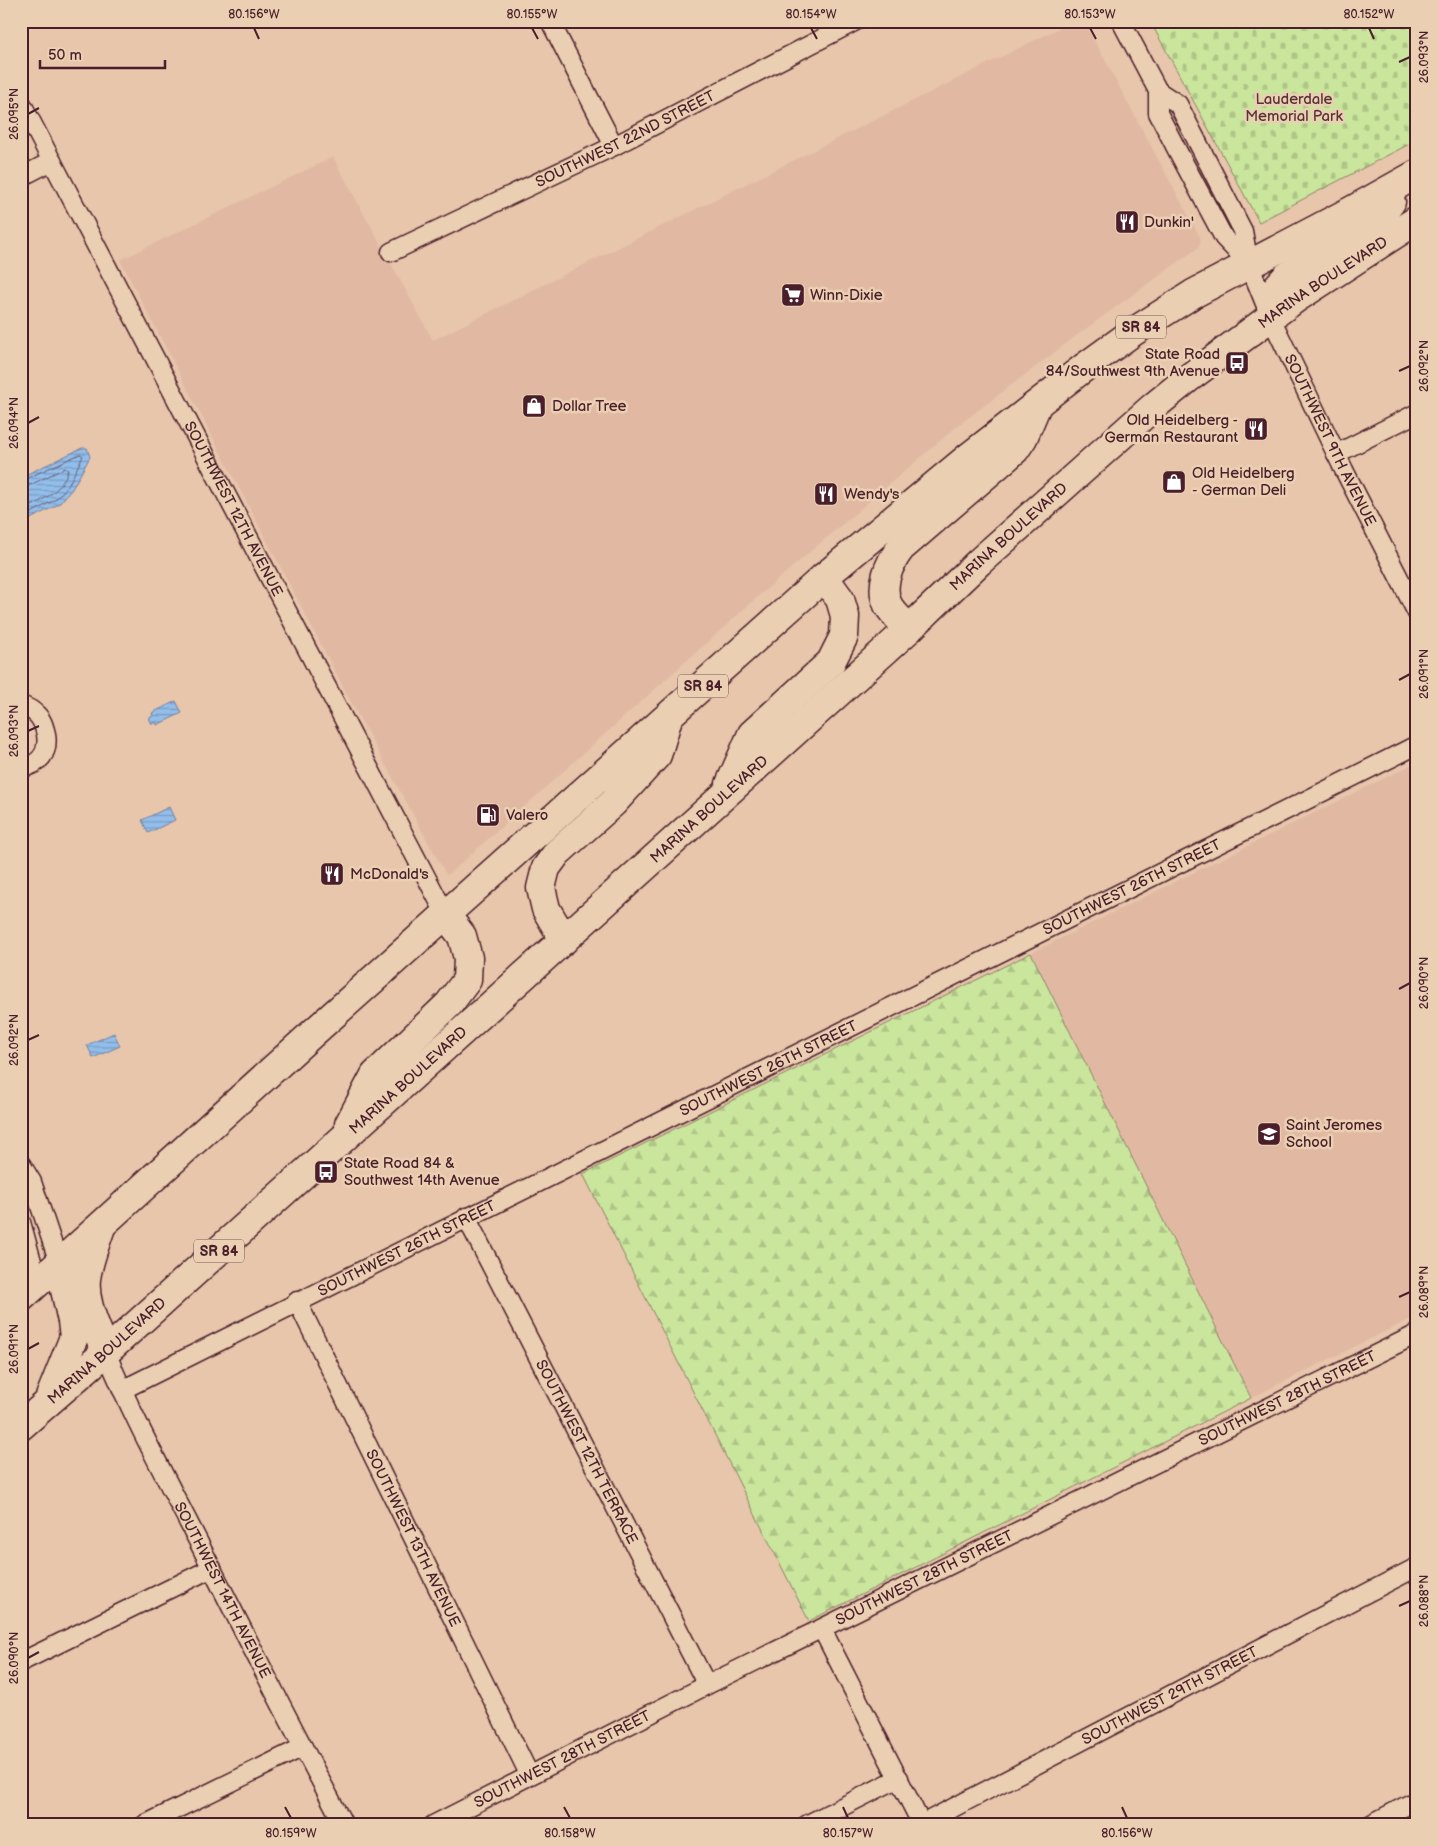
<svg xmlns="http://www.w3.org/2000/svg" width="1438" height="1846" viewBox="0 0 1438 1846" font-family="'Balsamiq Sans',sans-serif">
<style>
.built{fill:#e1b9a3}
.forest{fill:url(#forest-firs);stroke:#8a8264}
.cemetery{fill:url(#cemetery-stones);stroke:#8a8264}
.water{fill:url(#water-rules);stroke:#757e9e}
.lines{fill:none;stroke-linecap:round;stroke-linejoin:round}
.shore{stroke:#675f78;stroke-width:1}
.street-casing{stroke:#4a1f2b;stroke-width:21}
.primary-casing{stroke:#4a1f2b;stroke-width:31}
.street{stroke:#ebcfb2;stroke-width:18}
.primary{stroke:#ebcfb2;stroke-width:28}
.ticks{fill:none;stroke:#4a1f2b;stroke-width:2}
.labels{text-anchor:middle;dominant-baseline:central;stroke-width:5;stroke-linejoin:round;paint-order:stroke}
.shield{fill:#ebcfb2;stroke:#7a5454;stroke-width:1}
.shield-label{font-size:14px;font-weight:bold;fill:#4a1f2b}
.park-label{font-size:15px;fill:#573336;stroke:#ebcfb2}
.street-label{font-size:15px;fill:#4a1f2b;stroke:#ebcfb2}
.poi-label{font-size:15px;fill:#4a1f2b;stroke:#ebcfb2;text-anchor:start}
.neatline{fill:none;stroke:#4a1f2b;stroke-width:2}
.ticks-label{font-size:12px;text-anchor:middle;fill:#4a1f2b}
</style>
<defs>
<pattern id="forest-firs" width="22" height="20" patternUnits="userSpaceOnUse" patternTransform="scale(1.25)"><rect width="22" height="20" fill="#cae69d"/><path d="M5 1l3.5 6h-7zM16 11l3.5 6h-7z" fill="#afc587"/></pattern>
<pattern id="cemetery-stones" width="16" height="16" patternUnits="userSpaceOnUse" patternTransform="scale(1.25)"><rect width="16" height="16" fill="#cae69d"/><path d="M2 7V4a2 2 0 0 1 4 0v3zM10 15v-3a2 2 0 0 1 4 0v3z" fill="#afc587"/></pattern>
<pattern id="water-rules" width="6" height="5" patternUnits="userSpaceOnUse" patternTransform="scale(1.25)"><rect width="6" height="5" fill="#92beeb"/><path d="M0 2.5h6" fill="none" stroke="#799abf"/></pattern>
</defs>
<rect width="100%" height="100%" fill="#e8c6ac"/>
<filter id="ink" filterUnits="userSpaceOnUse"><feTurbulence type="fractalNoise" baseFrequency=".02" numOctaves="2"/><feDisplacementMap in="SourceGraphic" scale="10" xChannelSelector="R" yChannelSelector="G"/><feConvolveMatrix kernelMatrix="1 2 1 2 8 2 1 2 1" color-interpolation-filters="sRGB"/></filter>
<g filter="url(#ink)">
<g class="built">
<path d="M1073,21H1084L1201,239L1198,248L1080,333L955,428L761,594L447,876L354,708L120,260L333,157L433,340Z"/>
<path d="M1417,762V1316L1251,1398L1031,953Z"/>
</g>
<path class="forest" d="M1031,953L1251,1398L809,1621L583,1174Z"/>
<path class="cemetery" d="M1150,21H1417V140L1259,222Z"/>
<g class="water">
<path d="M82,448H87L90,457L72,489L59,504L21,524V477Z"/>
<path d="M176,701L182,713L157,725L156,722L152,724L149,718L153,716L152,713Z"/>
<path d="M169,807L175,820L148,833L142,820Z"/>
<path d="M114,1033L120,1046L93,1058L87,1045Z"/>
</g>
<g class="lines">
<g class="shore">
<path d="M21,481L80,454L83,456L68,486L56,499L21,519"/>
<path d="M21,487L28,486L65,468L68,470C62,492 40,501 21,512"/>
</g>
<defs>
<g id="street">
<path d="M550,21L614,146"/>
<path d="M1121,21L1158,91V113L1177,150L1224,238L1249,264"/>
<path id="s1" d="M1158,91L1178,104L1243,231L1249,264L1270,316L1344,470L1417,613"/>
<path id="s2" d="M21,102L446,915"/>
<path d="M21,177L52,161"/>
<path id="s3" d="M391,252L614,146L856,21"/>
<path d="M1336,454L1417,413"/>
<path d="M21,705C26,707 32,709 35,713C42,718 44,726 46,734C49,753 40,765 21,768"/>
<path d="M21,1164L32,1182L59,1263"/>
<path id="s4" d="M466,1217L707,1685"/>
<path d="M21,1222L38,1283"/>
<path id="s5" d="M297,1301L529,1774"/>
<path id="s6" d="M106,1352C133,1418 167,1480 199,1543C246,1637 294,1731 344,1825"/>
<path id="s7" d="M122,1390L1417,745"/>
<path d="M822,1629L922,1825"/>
<path d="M21,1662L212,1568"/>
<path id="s8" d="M922,1824L1417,1567"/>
<path d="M144,1825L303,1747"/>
<path id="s9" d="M433,1825L707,1685L1417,1334"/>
<path d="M806,1825L899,1778"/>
<path d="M1369,1825L1417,1800"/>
</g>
<g id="primary">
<path d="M1270,316L1277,287L1286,277L1382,214L1391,202"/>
<path d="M909,629C903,622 893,614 888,605C879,586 889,563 901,548L1015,450L1023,438L1037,405"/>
<path d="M730,784L752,734L831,662L844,636L845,616L840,599L824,577"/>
<path d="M564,940L546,909L541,888L546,868L557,853L613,803L657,755L668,718"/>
<path d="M349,1124L375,1075L449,1004L467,980L468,958L462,936L446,915"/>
<path d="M101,1227C96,1242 90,1257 87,1273C81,1299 97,1329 106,1352"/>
<path d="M21,1298L313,1033L824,577L970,456L1086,366L1133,332L1193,294L1349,212L1417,174"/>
<path d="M50,1397L74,1337L72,1321L59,1263"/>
<path id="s10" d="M21,1426L106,1352L909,629L979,562L1153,407L1190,377L1295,299L1417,220"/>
</g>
</defs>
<use href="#street" class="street-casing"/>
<use href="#primary" class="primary-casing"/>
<use href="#street" class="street"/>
<use href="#primary" class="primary"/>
</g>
</g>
<path class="ticks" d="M254,28L259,39M532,28L538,39M811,28L817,39M1090,28L1096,39M1369,28L1374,39M1399,62L1410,57M28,114L39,108M1399,371L1410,366M28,423L39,417M1399,680L1410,674M28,731L39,726M1399,989L1410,983M28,1040L39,1035M1399,1297L1410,1292M28,1349L39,1343M1399,1606L1410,1601M28,1658L39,1652M285,1807L291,1818M564,1807L570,1818M843,1807L848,1818M1122,1807L1127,1818"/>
<defs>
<symbol id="restaurant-square" viewBox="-11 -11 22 22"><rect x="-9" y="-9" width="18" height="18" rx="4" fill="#4a1f2b" stroke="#ebcfb2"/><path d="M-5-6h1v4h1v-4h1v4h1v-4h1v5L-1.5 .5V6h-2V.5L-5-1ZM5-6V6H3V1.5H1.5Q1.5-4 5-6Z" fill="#fff"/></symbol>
<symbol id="supermarket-square" viewBox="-11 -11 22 22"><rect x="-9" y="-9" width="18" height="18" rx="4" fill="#4a1f2b" stroke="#ebcfb2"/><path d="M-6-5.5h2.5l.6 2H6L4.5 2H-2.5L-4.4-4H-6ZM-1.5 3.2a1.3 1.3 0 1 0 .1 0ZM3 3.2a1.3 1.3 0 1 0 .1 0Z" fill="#fff"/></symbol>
<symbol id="bus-square" viewBox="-11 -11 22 22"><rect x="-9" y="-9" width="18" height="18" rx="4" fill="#4a1f2b" stroke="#ebcfb2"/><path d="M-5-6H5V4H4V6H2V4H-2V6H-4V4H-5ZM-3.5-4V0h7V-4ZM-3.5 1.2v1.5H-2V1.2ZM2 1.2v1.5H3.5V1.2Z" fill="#fff"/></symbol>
<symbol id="shop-square" viewBox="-11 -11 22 22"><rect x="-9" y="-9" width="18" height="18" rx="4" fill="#4a1f2b" stroke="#ebcfb2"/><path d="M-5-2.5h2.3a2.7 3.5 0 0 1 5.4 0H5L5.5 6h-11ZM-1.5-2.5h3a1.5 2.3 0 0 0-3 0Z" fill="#fff"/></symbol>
<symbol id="fuel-square" viewBox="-11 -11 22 22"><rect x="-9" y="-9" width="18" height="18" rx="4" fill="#4a1f2b" stroke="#ebcfb2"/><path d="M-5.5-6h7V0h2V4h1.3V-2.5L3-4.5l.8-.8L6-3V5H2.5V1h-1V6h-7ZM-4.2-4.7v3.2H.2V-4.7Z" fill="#fff"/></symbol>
<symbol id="school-square" viewBox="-11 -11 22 22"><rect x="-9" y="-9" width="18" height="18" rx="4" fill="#4a1f2b" stroke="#ebcfb2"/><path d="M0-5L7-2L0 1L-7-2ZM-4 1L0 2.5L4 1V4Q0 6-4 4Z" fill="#fff"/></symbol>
</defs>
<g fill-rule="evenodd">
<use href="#restaurant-square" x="1113" y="208" width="28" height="28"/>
<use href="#supermarket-square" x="779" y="281" width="28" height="28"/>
<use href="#bus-square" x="1223" y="349" width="28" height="28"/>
<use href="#shop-square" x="520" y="392" width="28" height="28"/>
<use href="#restaurant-square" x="1242" y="415" width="28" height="28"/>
<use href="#shop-square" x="1160" y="468" width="28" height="28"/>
<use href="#restaurant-square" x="812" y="480" width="28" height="28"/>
<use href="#fuel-square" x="474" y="801" width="28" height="28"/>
<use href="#restaurant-square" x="318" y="860" width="28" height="28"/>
<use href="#school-square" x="1255" y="1120" width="28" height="28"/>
<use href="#bus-square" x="312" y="1158" width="28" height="28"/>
</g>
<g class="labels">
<g class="shield">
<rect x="1116" y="315.5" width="50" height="23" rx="4"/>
<rect x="678" y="674.5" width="50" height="23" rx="4"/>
<rect x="194" y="1239.5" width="50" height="23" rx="4"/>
</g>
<g class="shield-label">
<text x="1141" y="327">SR 84</text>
<text x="703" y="686">SR 84</text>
<text x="219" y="1251">SR 84</text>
</g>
<g class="park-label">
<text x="1294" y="99">Lauderdale<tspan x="1294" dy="17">Memorial Park</tspan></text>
</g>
<g class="street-label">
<text stroke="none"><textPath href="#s3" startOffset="260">SOUTHWEST 22ND STREET</textPath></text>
<text stroke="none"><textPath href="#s10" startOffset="1734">MARINA BOULEVARD</textPath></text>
<text stroke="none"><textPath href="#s1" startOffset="394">SOUTHWEST 9TH AVENUE</textPath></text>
<text stroke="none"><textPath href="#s2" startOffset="459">SOUTHWEST 12TH AVENUE</textPath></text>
<text stroke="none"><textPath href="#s10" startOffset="1329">MARINA BOULEVARD</textPath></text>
<text stroke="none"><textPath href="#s10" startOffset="924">MARINA BOULEVARD</textPath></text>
<text stroke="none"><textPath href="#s7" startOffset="1128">SOUTHWEST 26TH STREET</textPath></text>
<text stroke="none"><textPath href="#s7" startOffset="722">SOUTHWEST 26TH STREET</textPath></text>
<text stroke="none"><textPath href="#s10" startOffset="519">MARINA BOULEVARD</textPath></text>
<text stroke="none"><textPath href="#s7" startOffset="318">SOUTHWEST 26TH STREET</textPath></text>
<text stroke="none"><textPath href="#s10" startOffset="114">MARINA BOULEVARD</textPath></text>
<text stroke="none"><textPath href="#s9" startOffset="955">SOUTHWEST 28TH STREET</textPath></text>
<text stroke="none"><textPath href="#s4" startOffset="264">SOUTHWEST 12TH TERRACE</textPath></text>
<text stroke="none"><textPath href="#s5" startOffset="264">SOUTHWEST 13TH AVENUE</textPath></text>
<text stroke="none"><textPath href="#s9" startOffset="550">SOUTHWEST 28TH STREET</textPath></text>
<text stroke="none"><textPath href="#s6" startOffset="265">SOUTHWEST 14TH AVENUE</textPath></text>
<text stroke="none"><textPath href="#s8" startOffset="279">SOUTHWEST 29TH STREET</textPath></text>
<text stroke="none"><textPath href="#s9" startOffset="145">SOUTHWEST 28TH STREET</textPath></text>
</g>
<g class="poi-label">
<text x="1144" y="222">Dunkin'</text>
<text x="810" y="295">Winn-Dixie</text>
<text x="1220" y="354" text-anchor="end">State Road<tspan x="1220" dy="17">84/Southwest 9th Avenue</tspan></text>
<text x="552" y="406">Dollar Tree</text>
<text x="1238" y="420" text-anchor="end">Old Heidelberg -<tspan x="1238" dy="17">German Restaurant</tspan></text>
<text x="1192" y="473">Old Heidelberg<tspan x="1192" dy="17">- German Deli</tspan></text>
<text x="844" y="494">Wendy's</text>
<text x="506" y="815">Valero</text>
<text x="350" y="874">McDonald's</text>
<text x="1286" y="1125">Saint Jeromes<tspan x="1286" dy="17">School</tspan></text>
<text x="344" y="1163">State Road 84 &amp;<tspan x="344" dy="17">Southwest 14th Avenue</tspan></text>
</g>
</g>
<rect width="1438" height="1846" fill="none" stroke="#ebcfb2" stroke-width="55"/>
<path d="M40 60v8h125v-8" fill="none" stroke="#4a1f2b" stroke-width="2.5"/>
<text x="48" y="60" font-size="15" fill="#4a1f2b" stroke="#ebcfb2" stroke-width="4" paint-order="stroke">50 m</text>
<rect x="28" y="28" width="1382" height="1790" class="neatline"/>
<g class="ticks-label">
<text x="254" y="18">80.156°W</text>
<text x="532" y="18">80.155°W</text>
<text x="811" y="18">80.154°W</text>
<text x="1090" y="18">80.153°W</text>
<text x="1369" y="18">80.152°W</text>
<text transform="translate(1424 57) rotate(-90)" y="4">26.093°N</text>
<text transform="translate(14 114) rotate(-90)" y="4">26.095°N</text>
<text transform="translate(1424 366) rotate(-90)" y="4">26.092°N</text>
<text transform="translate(14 423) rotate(-90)" y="4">26.094°N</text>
<text transform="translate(1424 674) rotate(-90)" y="4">26.091°N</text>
<text transform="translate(14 731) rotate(-90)" y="4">26.093°N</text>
<text transform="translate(1424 983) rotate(-90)" y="4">26.090°N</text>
<text transform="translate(14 1040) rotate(-90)" y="4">26.092°N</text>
<text transform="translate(1424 1292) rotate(-90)" y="4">26.089°N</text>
<text transform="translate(14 1349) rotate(-90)" y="4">26.091°N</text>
<text transform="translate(1424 1601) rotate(-90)" y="4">26.088°N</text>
<text transform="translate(14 1658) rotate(-90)" y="4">26.090°N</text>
<text x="291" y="1837">80.159°W</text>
<text x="570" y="1837">80.158°W</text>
<text x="848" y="1837">80.157°W</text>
<text x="1127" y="1837">80.156°W</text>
</g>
</svg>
